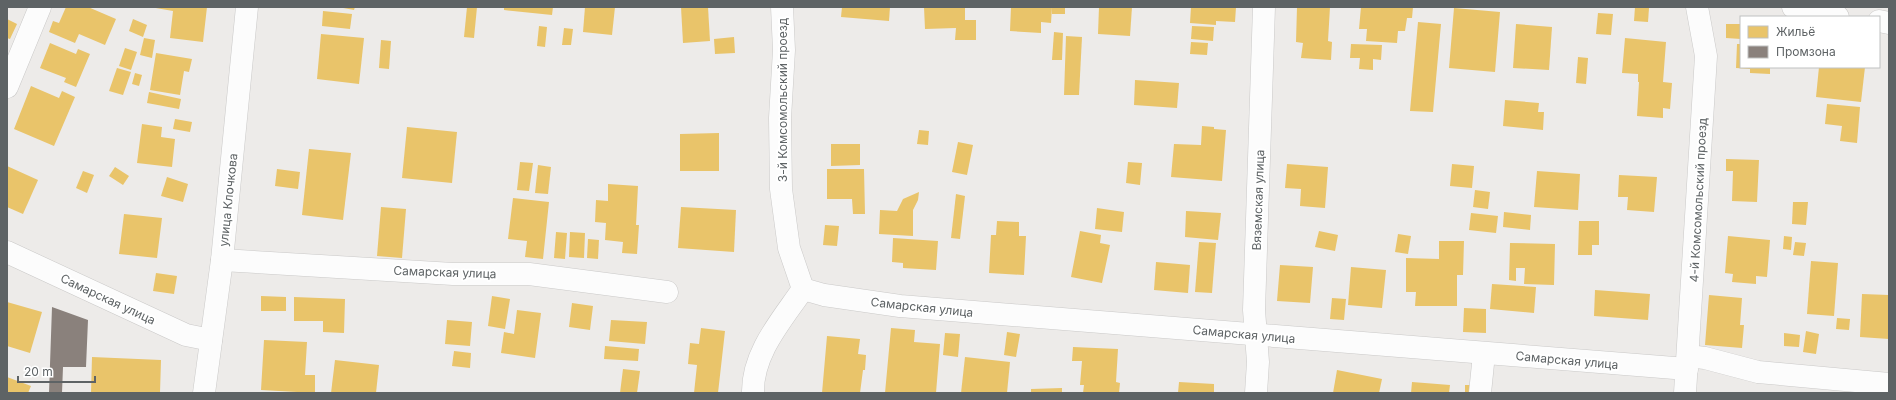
<svg xmlns="http://www.w3.org/2000/svg" width="1896" height="400" viewBox="0 0 1896 400" font-family="Inter,sans-serif">
<style>
.homes{fill:#e9c46a}
.industry{fill:#8a817c}
.lines{fill:none;stroke-linecap:round;stroke-linejoin:round}
.minor-casing{stroke:#cac9c8;stroke-width:23}
.minor{stroke:#fcfcfc;stroke-width:22}
.labels{text-anchor:middle;dominant-baseline:central;stroke-width:4;stroke-linejoin:round;paint-order:stroke}
.street-label{font-size:12px;fill:#5e6365;stroke:#fff}
</style>
<rect width="100%" height="100%" fill="#edebe9"/>
<g class="homes">
<path d="M66,7H88L116,19L105,45L79,34L75,43L49,32L53,21L59,23Z"/>
<path d="M150,7H207L203,42L170,38L173,11Z"/>
<path d="M338,7H355L354,10Z"/>
<path d="M467,7H477L474,38L464,37Z"/>
<path d="M504,7H553L552,15L504,10Z"/>
<path d="M585,7H615L612,35L583,32Z"/>
<path d="M681,7H708L710,41L683,43Z"/>
<path d="M842,7H890L889,21L841,17Z"/>
<path d="M924,7H965V20H976V40H955L956,28L925,29Z"/>
<path d="M1011,7H1052L1051,23L1041,22V33L1010,31Z"/>
<rect x="1052" y="7" width="13" height="7"/>
<path d="M1099,7H1132L1130,36L1098,34Z"/>
<path d="M1191,7H1236L1235,22L1216,21V25L1190,23Z"/>
<path d="M1297,7H1330L1328,41L1332,42L1331,60L1301,58L1303,43L1296,42Z"/>
<path d="M1361,7H1413L1412,18H1407L1405,31H1398L1397,43L1366,41L1367,29H1359Z"/>
<path d="M1635,7L1649,8L1648,22L1634,21Z"/>
<path d="M1454,8L1500,12L1495,72L1449,68Z"/>
<path d="M323,11L352,14L350,29L322,26Z"/>
<path d="M1598,13L1613,14L1611,35L1596,34Z"/>
<path d="M7,19L17,24L10,39L7,38Z"/>
<path d="M133,19L147,25L143,37L129,31Z"/>
<path d="M1418,22L1441,24L1433,112L1410,111Z"/>
<path d="M1516,24L1552,27L1549,70L1513,68Z"/>
<path d="M1726,24H1741V39L1726,38Z"/>
<path d="M539,26L547,27L545,47L537,46Z"/>
<path d="M1192,26L1214,27L1213,41L1191,39Z"/>
<path d="M564,28L573,29L571,45H562Z"/>
<path d="M1054,32L1063,33L1062,60H1052Z"/>
<path d="M321,34L364,38L359,84L317,79Z"/>
<path d="M1066,36L1082,37L1079,95H1064Z"/>
<path d="M734,37L735,53L715,54L714,39Z"/>
<path d="M144,38L155,40L152,58L140,55Z"/>
<path d="M1625,38L1666,42L1663,82L1672,83L1670,109L1663,108V118L1637,116L1639,82H1638V74L1622,73Z"/>
<path d="M381,40L391,41L389,69L379,68Z"/>
<path d="M1191,42L1208,43L1207,55L1190,54Z"/>
<path d="M50,43L76,54L78,49L90,54L76,87L64,82L66,78L40,68Z"/>
<path d="M1351,44L1382,45L1381,60L1373,59V70L1359,69L1360,58H1350Z"/>
<path d="M1737,44H1741V67H1770V74L1750,73V69L1736,68Z"/>
<path d="M125,48L137,52L131,70L119,66Z"/>
<path d="M156,53L192,59L189,72L184,71L180,95L150,90Z"/>
<path d="M1578,57L1588,58L1586,84L1576,83Z"/>
<path d="M1819,67H1865L1861,102L1816,97Z"/>
<path d="M117,68L131,72L123,95L109,91Z"/>
<path d="M135,73L142,75L139,86L132,84Z"/>
<path d="M1135,80L1179,83L1177,108L1134,105Z"/>
<path d="M31,86L59,98L62,91L75,97L54,146L14,129Z"/>
<path d="M149,92L181,99L179,109L147,103Z"/>
<path d="M1505,100L1539,103L1538,112H1544L1543,130L1503,126Z"/>
<path d="M1827,104L1860,107L1857,143L1840,141L1842,126L1825,124Z"/>
<path d="M175,119L192,122L190,132L173,129Z"/>
<path d="M142,124L162,127L161,137L175,139L172,167L137,163Z"/>
<path d="M1202,126L1214,127V129L1226,130L1222,181L1171,177L1174,144L1201,145Z"/>
<path d="M407,127L457,132L452,183L402,178Z"/>
<path d="M919,130L929,131L928,145L917,144Z"/>
<path d="M719,133V171H680V134Z"/>
<path d="M958,142L973,145L967,175L952,172Z"/>
<path d="M831,144H860V165L831,166Z"/>
<path d="M309,149L351,153L343,220L302,215Z"/>
<path d="M1726,159L1759,160L1757,202L1732,201L1733,171H1726Z"/>
<path d="M520,162L533,163L529,191L517,190Z"/>
<path d="M1128,162L1142,163L1140,185L1126,183Z"/>
<path d="M1287,164L1328,167L1325,208L1300,206L1301,189L1285,188Z"/>
<path d="M1452,164L1474,166L1472,188L1450,186Z"/>
<path d="M538,165L551,167L548,194L535,193Z"/>
<path d="M7,166L38,180L23,214L7,207Z"/>
<path d="M115,167L129,176L123,185L109,176Z"/>
<path d="M277,169L300,172L298,189L275,186Z"/>
<path d="M827,169H864L865,214H853L852,199H827Z"/>
<path d="M83,171L94,175L87,193L76,188Z"/>
<path d="M1537,171L1580,174L1578,210L1534,207Z"/>
<path d="M1619,175L1657,177L1654,212L1627,210L1628,197H1618Z"/>
<path d="M167,177L188,184L183,202L161,196Z"/>
<path d="M608,184L638,186L636,225H639L637,254L622,253L623,242L605,240L606,223L595,222L596,200L608,201Z"/>
<path d="M1475,190L1490,192L1488,209L1473,207Z"/>
<path d="M919,192L918,200L913,210V236L879,234L880,210L897,211L903,199Z"/>
<path d="M956,194L965,196L960,239L951,238Z"/>
<path d="M513,198L549,202L543,259L525,257L527,241L508,239Z"/>
<path d="M1793,202H1808L1806,225L1792,224Z"/>
<path d="M381,207L406,209L402,258L377,256Z"/>
<path d="M681,207L736,210L734,252L678,248Z"/>
<path d="M1097,208L1124,212L1122,232L1095,229Z"/>
<path d="M1186,211L1221,213L1218,240L1185,237Z"/>
<path d="M1504,212L1531,215L1530,230L1503,227Z"/>
<path d="M1471,213L1498,216L1496,233L1469,230Z"/>
<path d="M124,214L162,218L157,258L119,254Z"/>
<path d="M997,221L1019,222V236H1026L1024,275L989,273L991,235H996Z"/>
<path d="M1579,221H1599V245H1592V255H1578Z"/>
<path d="M825,225L839,226L837,246L823,245Z"/>
<path d="M1080,231L1101,235L1100,243L1110,245L1102,283L1071,277Z"/>
<path d="M1319,231L1338,235L1335,251L1315,247Z"/>
<path d="M556,232L567,233L565,259L554,258Z"/>
<path d="M570,232L585,233L584,258L569,257Z"/>
<path d="M1398,234L1411,236L1408,254L1395,252Z"/>
<path d="M1728,236L1770,240L1767,277L1756,276V284L1732,282L1733,274L1725,273Z"/>
<path d="M1784,236L1792,237L1791,250L1783,249Z"/>
<path d="M893,238L938,241L936,270L903,268V263L892,262Z"/>
<path d="M588,239L599,240L598,259L587,258Z"/>
<path d="M1439,241H1464L1463,275H1457V306H1415L1416,292H1406V258L1439,259Z"/>
<path d="M1199,242L1216,243L1212,293L1195,292Z"/>
<path d="M1795,242L1806,243L1804,256L1793,255Z"/>
<path d="M1510,243L1555,244L1554,285L1524,284L1525,268H1516V281L1509,280Z"/>
<path d="M1811,261L1838,263L1834,316L1807,314Z"/>
<path d="M1156,262L1190,265L1188,293L1154,290Z"/>
<path d="M1280,265L1313,267L1310,303L1277,301Z"/>
<path d="M1351,267L1386,270L1382,308L1348,305Z"/>
<path d="M156,273L177,276L174,294L153,291Z"/>
<path d="M1492,284L1536,287L1534,313L1490,309Z"/>
<path d="M1595,290L1650,294L1648,320L1594,316Z"/>
<path d="M1862,294L1889,295V339L1860,337Z"/>
<path d="M1709,295L1742,298L1740,325H1744L1742,348L1705,345Z"/>
<path d="M261,296L286,297V311H261Z"/>
<path d="M492,296L510,299L505,329L488,326Z"/>
<path d="M294,297L345,299L344,333L323,332V321H294Z"/>
<path d="M1332,298L1346,299L1344,320L1330,319Z"/>
<path d="M7,302L42,312L30,353L7,346Z"/>
<path d="M572,303L593,306L590,330L569,327Z"/>
<path d="M1464,308L1486,309V333L1463,332Z"/>
<path d="M517,310L541,313L535,358L501,353L504,332L514,334Z"/>
<path d="M1837,318L1850,319L1849,330L1836,329Z"/>
<path d="M447,320L472,322L470,346L445,344Z"/>
<path d="M611,320L647,322L645,344L609,341Z"/>
<path d="M701,328L725,331L718,393H694L697,365L688,364L690,343L699,344Z"/>
<path d="M891,328L915,330L914,342L940,344L936,393H885Z"/>
<path d="M1806,331L1819,334L1816,354L1803,352Z"/>
<path d="M1007,332L1020,334L1016,357L1004,355Z"/>
<path d="M945,333L960,334L958,357L943,355Z"/>
<path d="M1784,333L1800,335L1799,347L1784,346Z"/>
<path d="M827,336L860,339L858,354L866,355L865,370H863L860,393H822Z"/>
<path d="M264,340L307,342L305,375H315V393L261,390Z"/>
<path d="M605,346L639,349L638,361L604,359Z"/>
<path d="M1073,347L1118,349L1116,382L1120,383L1119,393H1083L1084,385H1080L1082,361H1072Z"/>
<path d="M454,351L471,353L470,368L452,366Z"/>
<path d="M92,357L161,360L160,393H91Z"/>
<path d="M965,357L1010,362L1007,393H961Z"/>
<path d="M335,360L379,365L376,393H331Z"/>
<path d="M623,369L640,371L637,393H620Z"/>
<path d="M1337,370L1382,379L1379,393H1333Z"/>
<path d="M7,377L31,386L28,393H7Z"/>
<path d="M1179,382L1214,384V393H1178Z"/>
<path d="M1412,382L1450,385L1449,393H1411Z"/>
<path d="M1465,385H1473L1472,393H1465Z"/>
<path d="M1062,388V393H1031V389Z"/>
</g>
<path class="industry" d="M52,307L88,320L86,367H63L62,393H49Z"/>
<g class="lines">
<defs>
<g id="minor">
<path d="M1793,7L1812,14L1838,17"/>
<path d="M1879,21L1889,23"/>
<path d="M7,87L40,7"/>
<path d="M7,252L186,335L211,340"/>
<path d="M222,260L453,274H529L667,292"/>
<path d="M803,289L824,295L900,306L1687,369"/>
<path d="M1688,356L1705,358L1758,372L1889,384"/>
<path d="M204,393L222,260L247,7"/>
<path d="M753,393C752,353 782,320 803,289L789,248L781,189L780,118L784,50L782,7"/>
<path d="M1256,393L1258,362L1254,310L1264,7"/>
<path d="M1480,393L1484,354"/>
<path d="M1685,393L1706,56L1697,7"/>
</g>
</defs>
<use href="#minor" class="minor-casing"/>
<use href="#minor" class="minor"/>
</g>
<g class="labels">
<g class="street-label">
<text transform="translate(782 100) rotate(-90)">3-й Комсомольский проезд</text>
<text transform="translate(228 200) rotate(-84)">улица Клочкова</text>
<text transform="translate(1258 200) rotate(-88)">Вяземская улица</text>
<text transform="translate(1698 200) rotate(-87)">4-й Комсомольский проезд</text>
<text transform="translate(445 272) rotate(2)">Самарская улица</text>
<text transform="translate(108 299) rotate(25)">Самарская улица</text>
<text transform="translate(922 307) rotate(6)">Самарская улица</text>
<text transform="translate(1244 334) rotate(5)">Самарская улица</text>
<text transform="translate(1567 360) rotate(5)">Самарская улица</text>
</g>
</g>
<rect width="1896" height="400" fill="none" stroke="#5e6365" stroke-width="16"/>
<rect x="1740" y="16" width="140" height="52" fill="#ffffff" stroke="#bfc1c1"/>
<rect x="1748" y="26" width="20" height="12" fill="#e9c46a" stroke="#bfc1c1"/>
<text x="1776" y="36" font-size="12" fill="#5e6365">Жильё</text>
<rect x="1748" y="46" width="20" height="12" fill="#8a817c" stroke="#bfc1c1"/>
<text x="1776" y="56" font-size="12" fill="#5e6365">Промзона</text>
<path d="M18 376v6h77v-6" fill="none" stroke="#5e6365" stroke-width="2"/>
<text x="24" y="376" font-size="12" fill="#5e6365" stroke="#ffffff" stroke-width="3" paint-order="stroke">20 m</text>
</svg>
